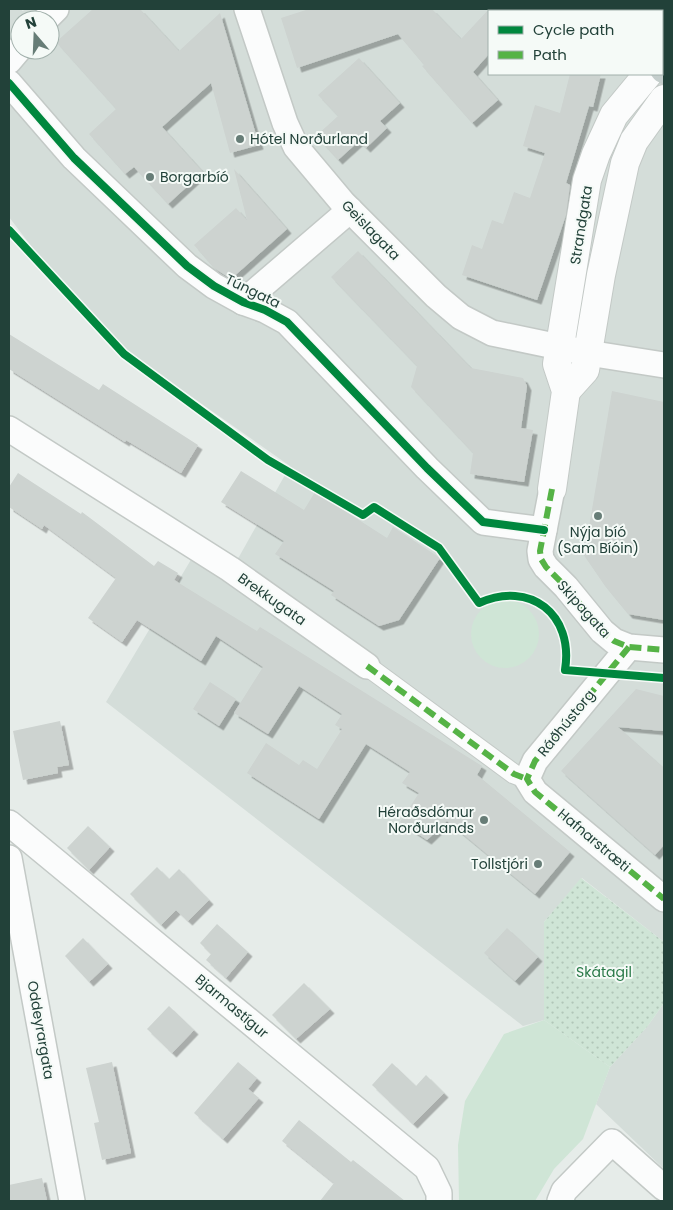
<svg xmlns="http://www.w3.org/2000/svg" width="673" height="1210" viewBox="0 0 673 1210" font-family="Poppins,sans-serif">
<style>
.built{fill:#d4ddd9;fill-rule:evenodd}
.grass{fill:#cfe5d6}
.park{fill:url(#park-dots)}
.building{fill:#cdd3d0;filter:url(#shadow)}
.lines{fill:none;stroke-linecap:round;stroke-linejoin:round}
.pedestrian-casing{stroke:#c3c9c6;stroke-width:21}
.minor-casing{stroke:#c3c9c6;stroke-width:28}
.tertiary-casing{stroke:#c3c9c6;stroke-width:30}
.trunk-casing{stroke:#c2cbc8;stroke-width:30}
.pedestrian{stroke:#fbfcfc;stroke-width:19}
.minor{stroke:#fbfcfc;stroke-width:25}
.tertiary{stroke:#fbfcfc;stroke-width:28}
.trunk{stroke:#c4cecc;stroke-width:28}
.quiet{stroke:#55b346;stroke-width:6;stroke-dasharray:12 6;stroke-linecap:butt}
.cycleway-casing{stroke:#f5faf7;stroke-width:11}
.cycleway{stroke:#00873e;stroke-width:8}
.poi-dot{fill:#677d77;stroke:#f5faf7;stroke-width:2}
.labels{text-anchor:middle;dominant-baseline:central;stroke-width:4;stroke-linejoin:round;paint-order:stroke}
.poi-label{font-size:14px;fill:#224139;stroke:#f5faf7;text-anchor:start}
.street-label{font-size:14px;fill:#224139;stroke:#f5faf7}
.park-label{font-size:14px;fill:#2a7a49;stroke:#f5faf7}
</style>
<defs>
<pattern id="park-dots" width="8" height="8" patternUnits="userSpaceOnUse" patternTransform="scale(1.25)"><rect width="8" height="8" fill="#cfe5d6"/><path d="M2 2h.1M6 6h.1" fill="none" stroke="#b1c6b8" stroke-width="1.8" stroke-linecap="round"/></pattern>
<filter id="shadow"><feDropShadow dx="4.5" dy="4.5" stdDeviation="0" flood-color="#0004"/></filter>
</defs>
<rect width="100%" height="100%" fill="#e6ece9"/>
<g class="built">
<path d="M9,9H20L23,11L25,9H648L651,11H489V74H662V22L664,25V84L654,94L664,107V942L582,878L544,922V1020L523,1026L106,702L192,558L226,580L290,466L122,348L57,280L9,217ZM20,20H50V50H20Z"/>
<path d="M664,1003V1169L596,1104L610,1067L647,1027Z"/>
</g>
<g class="grass">
<circle cx="505" cy="634" r="34"/>
<path d="M544,1020L610,1067L583,1139L554,1169L535,1201H459L458,1145L465,1101L504,1034Z"/>
</g>
<path class="park" d="M581,878L664,942V1003L647,1027L610,1067L544,1020V922Z"/>
<g class="building">
<path d="M93,9H140L179,51L220,13L259,145L230,153L211,83L162,127L203,172L168,204L134,167L125,174L89,134L116,109L56,42Z"/>
<path d="M309,9H432L461,39L489,9V54L473,72L498,100L472,123L422,66L424,65L398,34L297,68L281,18Z"/>
<path d="M359,58L400,103L380,121L387,128L366,148L359,141L338,160L316,136L338,116L318,95Z"/>
<path d="M570,74H601L593,107L589,106L566,183L570,185L566,215L537,300L462,275L472,245L482,249L492,220L503,224L514,192L530,198L545,153L523,146L535,105L560,113Z"/>
<path d="M234,169L287,229L231,279L214,268L194,245L236,208L247,220Z"/>
<path d="M358,251L471,368L523,378L527,386L521,428L533,430L524,482L470,474L473,453L411,387L417,366L331,277Z"/>
<path d="M9,334L99,390L103,384L198,445L181,473L126,440L125,442L9,369Z"/>
<path d="M612,391L664,402V620L628,614L605,586L581,551L588,533Z"/>
<path d="M241,471L304,510L315,492L387,538L393,527L440,558L399,620L379,626L331,595L334,591L275,554L284,541L221,502Z"/>
<path d="M18,473L81,514L82,512L154,566L158,561L178,573L174,580L257,631L260,627L482,766L477,775L570,852L535,894L447,821L427,840L400,822L419,793L402,783L410,772L366,744L319,819L247,773L266,743L299,765L303,760L317,769L342,729L335,725L342,714L299,686L268,734L234,713L263,667L216,636L201,661L137,620L122,642L88,618L116,578L44,525L42,529L9,507V487Z"/>
<path d="M210,682L236,699L219,726L193,709Z"/>
<path d="M636,689L664,696V731L618,727L664,768V845L655,855L561,771Z"/>
<path d="M60,721L69,765L57,767L58,773L23,780L13,731Z"/>
<path d="M88,826L110,847L89,870L67,848Z"/>
<path d="M157,867L169,879L179,869L209,900L188,921L176,910L161,925L130,894Z"/>
<path d="M217,924L248,952L226,978L206,960L211,954L200,943Z"/>
<path d="M507,928L538,957L515,981L484,953Z"/>
<path d="M83,938L108,964L89,982L65,956Z"/>
<path d="M304,983L330,1009L296,1039L272,1015Z"/>
<path d="M169,1006L194,1030L172,1053L147,1029Z"/>
<path d="M112,1062L131,1153L102,1160L94,1123L99,1122L86,1068Z"/>
<path d="M238,1062L257,1078L248,1089L259,1098L223,1139L194,1113Z"/>
<path d="M392,1063L416,1086L426,1075L444,1093L413,1124L372,1085Z"/>
<path d="M299,1120L351,1162L353,1160L405,1201H320L334,1183L282,1141Z"/>
<path d="M42,1178L47,1201H9V1185Z"/>
</g>
<g class="lines">
<defs>
<path id="pedestrian" d="M367,666L514,774L527,779"/>
<g id="minor">
<path d="M247,9L285,123L296,147L343,203L436,296L461,317L492,333L588,353L664,365"/>
<path d="M45,20L56,9"/>
<path d="M9,61L20,48"/>
<path d="M9,83L74,158L187,266L214,286L243,302L265,310L287,322L427,468L483,522L544,530"/>
<path d="M243,302L350,210"/>
<path d="M9,429L230,569L367,666"/>
<path d="M552,489L540,551L541,559L546,567L566,587L602,631L614,641L629,647L664,650"/>
<path d="M629,647L535,761L527,779L535,792L664,899"/>
<path d="M9,823L427,1168L439,1193V1201"/>
<path d="M9,858L72,1201"/>
<path d="M560,1201L564,1191L612,1142L664,1188"/>
</g>
<g id="tertiary">
<path d="M566,391L585,370L601,275L625,163L634,141L664,99"/>
<path d="M552,489L566,391L557,364L587,180L596,154L614,115L648,74"/>
</g>
<g id="trunk">
<path d="M605,9L608,11"/>
<path d="M662,66L664,69"/>
</g>
</defs>
<use href="#pedestrian" class="pedestrian-casing"/>
<use href="#minor" class="minor-casing"/>
<use href="#tertiary" class="tertiary-casing"/>
<use href="#trunk" class="trunk-casing"/>
<use href="#pedestrian" class="pedestrian"/>
<use href="#minor" class="minor"/>
<use href="#tertiary" class="tertiary"/>
<use href="#trunk" class="trunk"/>
<g class="quiet">
<path d="M552,489L540,551L541,559L546,567L566,587L602,631L614,641L629,647L664,650"/>
<path d="M629,647L535,761L527,779L535,792L664,899"/>
<path d="M367,666L514,774L527,779"/>
</g>
<defs>
<g id="cycleway">
<path d="M9,83L74,158L187,266L214,286L243,302L265,310L287,322L427,468L483,522L544,530"/>
<path d="M9,230L124,354L268,460L363,515L374,507L439,548L479,603C530,580 574,614 565,670L664,678"/>
</g>
</defs>
<use href="#cycleway" class="cycleway-casing"/>
<use href="#cycleway" class="cycleway"/>
</g>
<g class="poi-dot">
<circle cx="240" cy="139" r="5"/>
<circle cx="150" cy="177" r="5"/>
<circle cx="598" cy="516" r="5"/>
<circle cx="484" cy="820" r="5"/>
<circle cx="538" cy="864" r="5"/>
</g>
<g class="labels">
<g class="poi-label">
<text x="250" y="139">Hótel Norðurland</text>
<text x="160" y="177">Borgarbíó</text>
<text x="598" y="532" text-anchor="middle">Nýja bíó<tspan x="598" dy="16">(Sam Bíóin)</tspan></text>
<text x="474" y="812" text-anchor="end">Héraðsdómur<tspan x="474" dy="16">Norðurlands</tspan></text>
<text x="528" y="864" text-anchor="end">Tollstjóri</text>
</g>
<g class="street-label">
<text transform="translate(581 225) rotate(-81)">Strandgata</text>
<text transform="translate(371 230) rotate(46)">Geislagata</text>
<text transform="translate(253 291) rotate(26)">Túngata</text>
<text transform="translate(272 599) rotate(35)">Brekkugata</text>
<text transform="translate(584 609) rotate(48)">Skipagata</text>
<text transform="translate(566 723) rotate(-51)">Ráðhústorg</text>
<text transform="translate(594 840) rotate(40)">Hafnarstræti</text>
<text transform="translate(232 1006) rotate(40)">Bjarmastígur</text>
<text transform="translate(41 1030) rotate(80)">Oddeyrargata</text>
</g>
<g class="park-label">
<text x="604" y="972">Skátagil</text>
</g>
</g>
<rect width="673" height="1210" fill="none" stroke="#224139" stroke-width="20"/>
<rect x="488" y="10" width="175" height="65" fill="#f5faf7" stroke="#a1b0ab"/>
<rect x="498" y="26" width="25" height="8" fill="#00873e" stroke="#a1b0ab"/>
<text x="533" y="35" font-size="15" fill="#224139">Cycle path</text>
<rect x="498" y="51" width="25" height="8" fill="#55b346" stroke="#a1b0ab"/>
<text x="533" y="60" font-size="15" fill="#224139">Path</text>
<g transform="translate(35 35) rotate(341)"><circle r="24" fill="#f5faf7" stroke="#a1b0ab"/>
<path d="M0-4L9 19L0 12L-9 19Z" fill="#677d77"/>
<text y="-8" font-size="14" font-weight="bold" text-anchor="middle" fill="#224139">N</text>
</g>
</svg>
